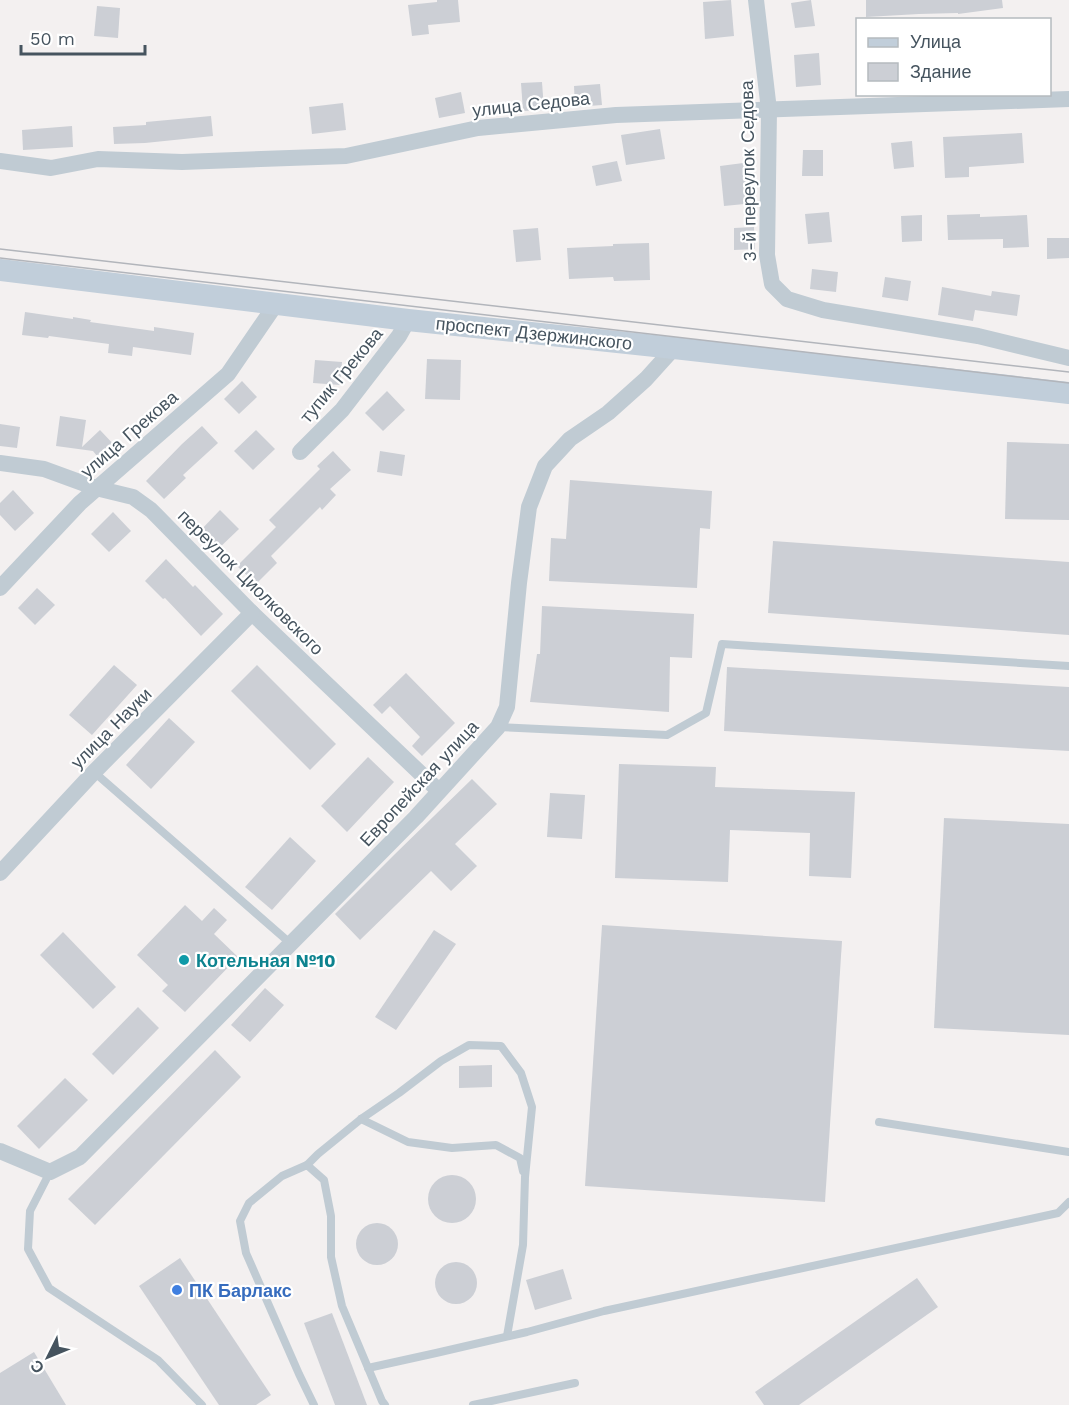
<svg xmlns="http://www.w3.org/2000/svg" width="1069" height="1405" viewBox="0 0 1069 1405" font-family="'Work Sans',sans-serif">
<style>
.building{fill:#cccfd5}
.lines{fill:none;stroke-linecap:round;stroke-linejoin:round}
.service{stroke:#c0cbd3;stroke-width:8}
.minor{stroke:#c0cbd3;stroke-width:16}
.secondary{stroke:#c1ceda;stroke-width:22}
.tram{stroke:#b2b5bb;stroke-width:1.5}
.culture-dot{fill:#0f9aa8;stroke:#fff;stroke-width:2}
.shop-dot{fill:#3f7fe0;stroke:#fff;stroke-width:2}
.labels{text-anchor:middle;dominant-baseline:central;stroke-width:4.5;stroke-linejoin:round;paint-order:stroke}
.street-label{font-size:18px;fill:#46545f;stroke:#fff}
.culture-label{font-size:18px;font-weight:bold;fill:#0d838f;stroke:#fff;text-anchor:start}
.shop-label{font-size:18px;font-weight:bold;fill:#366cbe;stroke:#fff;text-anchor:start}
</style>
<rect width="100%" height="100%" fill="#f3f0f0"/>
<g class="building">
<path d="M437,0H458L460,22L428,25L429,34L412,36L408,5L437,2Z"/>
<path d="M731,0L734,36L705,39L703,2Z"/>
<path d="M811,0L815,26L795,28L791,3Z"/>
<path d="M866,0H1002L1003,8L958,14V13L919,14L866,17Z"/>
<path d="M97,6L120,8L118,38L94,36Z"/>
<path d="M819,53L821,85L796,87L794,55Z"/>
<path d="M542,82L544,110L523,111L521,83Z"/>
<path d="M600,84L602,105L575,107L574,86Z"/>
<path d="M461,92L465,113L439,118L435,98Z"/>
<path d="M343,103L346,130L312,134L309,107Z"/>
<path d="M211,116L213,136L145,143L114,144L113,127L146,125V122Z"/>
<path d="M72,126L73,147L23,150L22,130Z"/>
<path d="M660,129L665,159L626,165L621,135Z"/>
<path d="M1022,133L1024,163L969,167V177L945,178L943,137Z"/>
<path d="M912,141L914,167L894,169L891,143Z"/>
<path d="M803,150H823V176H802Z"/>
<path d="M617,161L622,181L596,186L592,166Z"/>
<path d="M751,162L755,203L724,206L720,166Z"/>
<path d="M829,212L832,242L808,244L805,214Z"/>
<path d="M980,214V217L1027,215L1029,247L1003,248V239L948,240L947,215Z"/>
<path d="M922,215V241L902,242L901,216Z"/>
<path d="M754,227L755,249L734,250V228Z"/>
<path d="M538,228L541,260L516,262L513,230Z"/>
<path d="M1047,238H1069V258L1047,259Z"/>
<path d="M649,243L650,280L614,281L613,277L569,279L567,248L613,246V244Z"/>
<path d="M812,269L838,272L836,292L810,289Z"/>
<path d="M885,277L911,281L908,301L882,297Z"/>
<path d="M942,287L991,296L992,291L1020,295L1017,316L975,310L973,321L938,315Z"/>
<path d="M25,312L73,319V317L91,320L90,322L154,331V327L194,333L191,355L133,347L132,356L108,353L109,344L49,336L48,338L22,335Z"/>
<path d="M427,359L461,360L460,400L425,399Z"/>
<path d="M315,360L342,362L340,385L313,383Z"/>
<path d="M242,381L257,397L239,414L224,399Z"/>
<path d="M387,391L405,410L383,431L365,413Z"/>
<path d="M60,416L86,420L82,447L100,430L116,447L101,461L93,451L56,446Z"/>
<path d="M0,424L20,427L17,448L0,446Z"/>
<path d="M202,426L218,443L183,475L186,478L164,499L146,481L182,444Z"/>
<path d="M256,430L275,449L253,470L234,451Z"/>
<path d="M1007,442L1069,444V520L1005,519Z"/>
<path d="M333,451L351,470L330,489L336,495L322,510L320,507L271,556L277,563L256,584L237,566L276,527L269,520L320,469L317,466Z"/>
<path d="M380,451L405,455L402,476L377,472Z"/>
<path d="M570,480L712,491L710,529L700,528L697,588L549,581L551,538L566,539Z"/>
<path d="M13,490L34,513L15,531L0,515V503Z"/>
<path d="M220,510L239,529L217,550L199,532Z"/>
<path d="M113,512L131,531L109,552L91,534Z"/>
<path d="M773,541L1069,562V635L768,613Z"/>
<path d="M166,559L193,587L195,585L223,614L201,636L165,598L163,599L145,581Z"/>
<path d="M37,588L55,605L35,625L18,608Z"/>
<path d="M542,606L694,614L692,658L670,657L669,712L530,702L537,654H540Z"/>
<path d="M114,665L137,685L92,735L69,715Z"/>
<path d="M257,665L336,744L310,770L231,691Z"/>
<path d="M727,667L1069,687V751L724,731Z"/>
<path d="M406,673L455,723L422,756L412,746L420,737L390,706L382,714L373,705Z"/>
<path d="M169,718L195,742L151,789L126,765Z"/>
<path d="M368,757L394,782L347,832L321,806Z"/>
<path d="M619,764L716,767L715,787L855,792L851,878L809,876L810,833L730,830L728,882L615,878Z"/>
<path d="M472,779L497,804L455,844L477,866L451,891L431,871L360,940L335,914L395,854Z"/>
<path d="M550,793L585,795L582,839L547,837Z"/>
<path d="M944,818L1069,824V1035L934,1028Z"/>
<path d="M290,837L316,861L272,910L245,887Z"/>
<path d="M185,905L202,921L214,908L227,920L214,934L238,957L185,1012L162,991L168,985L137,955Z"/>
<path d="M602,925L842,941L825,1202L585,1186Z"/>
<path d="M434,930L456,944L396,1030L375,1017Z"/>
<path d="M63,932L116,987L93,1009L40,955Z"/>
<path d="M265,988L284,1005L250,1042L231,1025Z"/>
<path d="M138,1007L159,1028L113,1075L92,1054Z"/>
<path d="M215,1050L241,1077L95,1225L68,1199Z"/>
<path d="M492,1065V1087L459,1088V1066Z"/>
<path d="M65,1078L88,1100L39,1149L17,1126Z"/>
<circle cx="452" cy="1199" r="24"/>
<circle cx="377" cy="1244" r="21"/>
<path d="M180,1258L271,1395L256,1405H219L139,1286Z"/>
<circle cx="456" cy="1283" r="21"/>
<path d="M563,1269L572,1299L535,1310L526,1280Z"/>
<path d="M917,1278L938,1307L799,1405H764L755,1392Z"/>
<path d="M332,1313L367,1405H335L304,1323Z"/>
<path d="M34,1352L66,1405H0V1373Z"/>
</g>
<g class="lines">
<g class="service">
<path d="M498,727L667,735L706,713L722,644L1069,666"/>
<path d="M94,772L290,943"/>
<path d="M361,1119L408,1142L452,1148L496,1145L520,1158L523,1171"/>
<path d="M879,1122L1069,1152"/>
<path d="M307,1165L318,1154L361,1119L399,1093L441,1061L469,1045L501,1046L521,1073L532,1107L525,1177L523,1245L507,1336"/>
<path d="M50,1172L30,1211L28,1249L49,1288L158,1360L202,1405"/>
<path d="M368,1368L436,1353L527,1332L604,1311L1058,1213L1069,1202"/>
<path d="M314,1405L299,1374L246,1253L240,1221L249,1203L282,1176L307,1165L324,1180L331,1216V1257L342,1306L382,1401L385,1405"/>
<path d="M473,1405L575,1383"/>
</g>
<g class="minor">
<path d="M756,0L769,110L767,255L772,284L787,299L823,310L978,336L1069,358"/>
<path d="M0,161L51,168L98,159L182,162L346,156L478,128L616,115L1069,99"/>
<path d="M300,452L342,410L399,336L408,320"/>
<path d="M0,463L44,469L96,488L133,497L151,510L252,613L439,791"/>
<path d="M0,588L80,503L228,374L276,304"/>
<path d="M0,873L94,772L252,613"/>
<path d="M0,1151L50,1172L80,1157L416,817L498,727L507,707L519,583L529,507L545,466L570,439L608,413L646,379L674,348"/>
</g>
<path class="secondary" d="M0,270L408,320L674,348L1069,393"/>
<g class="tram">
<path d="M0,249L1069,372"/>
<path d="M0,258L1069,383"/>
</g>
</g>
<circle class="culture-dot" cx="184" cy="960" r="6"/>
<circle class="shop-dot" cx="177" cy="1290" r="6"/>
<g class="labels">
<g class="street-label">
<text transform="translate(531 104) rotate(-6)">улица Седова</text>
<text transform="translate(748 171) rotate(-91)">3-й переулок Седова</text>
<text transform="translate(534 333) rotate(6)">проспект Дзержинского</text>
<text transform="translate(341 375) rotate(-50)">тупик Грекова</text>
<text transform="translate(129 434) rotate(-41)">улица Грекова</text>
<text transform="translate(251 582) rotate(45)">переулок Циолковского</text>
<text transform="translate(111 728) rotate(-45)">улица Науки</text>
<text transform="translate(419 783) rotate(-47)">Европейская улица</text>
</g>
<g class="culture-label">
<text x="196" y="960">Котельная №10</text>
</g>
<g class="shop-label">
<text x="189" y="1290">ПК Барлакс</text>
</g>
</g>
<rect x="856" y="18" width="195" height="78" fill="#ffffff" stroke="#b5bbbf" stroke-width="1.5"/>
<rect x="868" y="38" width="30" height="9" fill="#c1ceda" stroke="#b5bbbf" stroke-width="1.5"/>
<text x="910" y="48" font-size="18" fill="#46545f">Улица</text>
<rect x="868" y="63" width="30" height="18" fill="#cccfd5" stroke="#b5bbbf" stroke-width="1.5"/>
<text x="910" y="78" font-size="18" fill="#46545f">Здание</text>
<g transform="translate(48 1357) rotate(227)" stroke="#ffffff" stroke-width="4.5" paint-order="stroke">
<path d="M0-4.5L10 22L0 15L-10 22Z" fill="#46545f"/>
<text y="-9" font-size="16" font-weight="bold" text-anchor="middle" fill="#46545f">С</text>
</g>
<path d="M21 45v9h124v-9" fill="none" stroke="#46545f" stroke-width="3"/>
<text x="30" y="45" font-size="18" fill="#46545f" stroke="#ffffff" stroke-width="4.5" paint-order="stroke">50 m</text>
</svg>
